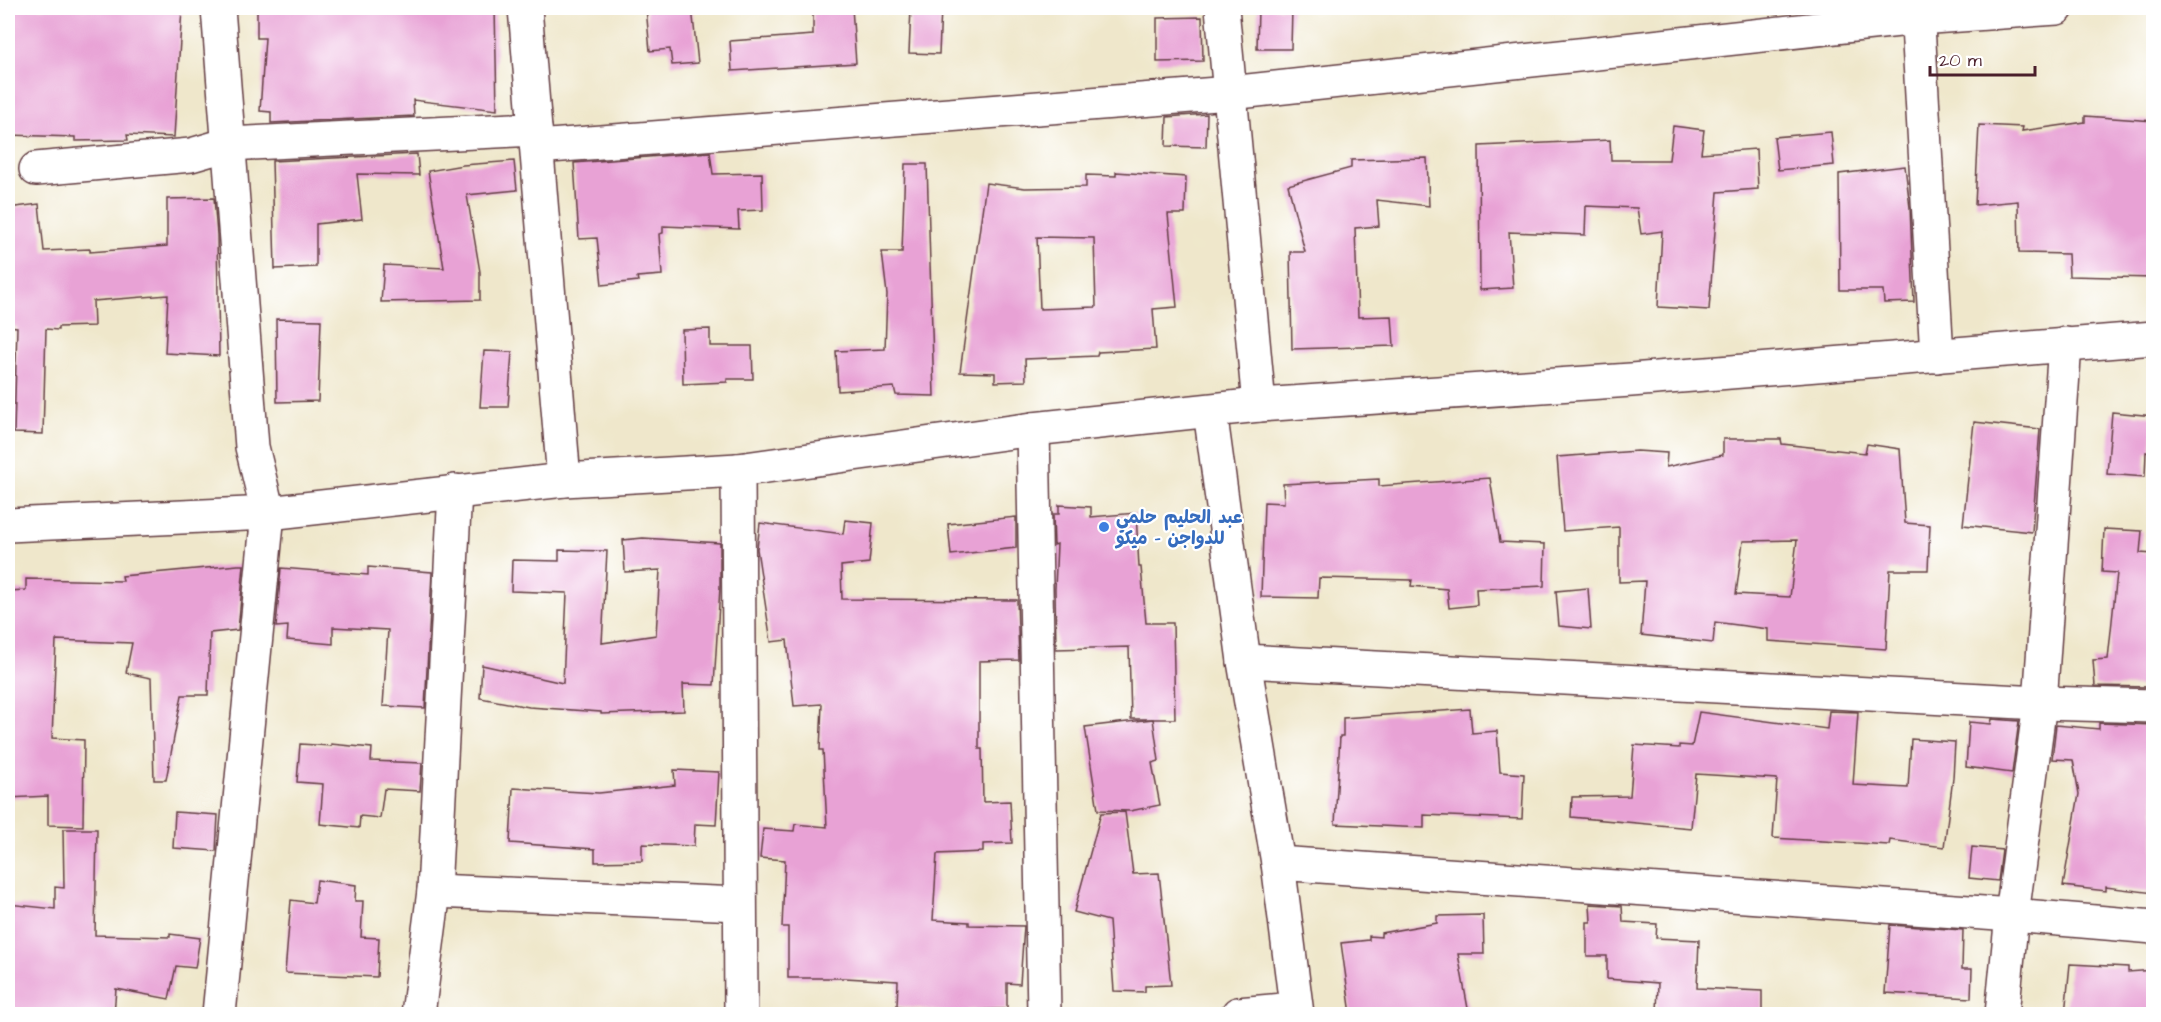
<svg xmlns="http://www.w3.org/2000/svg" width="2161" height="1022" viewBox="0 0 2161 1022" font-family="'Architects Daughter','Playpen Sans Arabic',sans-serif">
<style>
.building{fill:#e8a2d5;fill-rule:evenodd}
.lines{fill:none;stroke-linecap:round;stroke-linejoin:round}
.minor-casing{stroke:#633d43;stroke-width:36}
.minor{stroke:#fff;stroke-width:33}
.shop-dot{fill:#3f7fe0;stroke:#fff;stroke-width:2}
.labels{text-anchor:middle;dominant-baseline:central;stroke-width:4.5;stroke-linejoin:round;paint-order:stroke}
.shop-label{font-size:18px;font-weight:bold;fill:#366cbe;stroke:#fff;text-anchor:start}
</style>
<rect width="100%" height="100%" fill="#fff"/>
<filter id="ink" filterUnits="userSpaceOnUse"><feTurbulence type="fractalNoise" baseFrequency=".0167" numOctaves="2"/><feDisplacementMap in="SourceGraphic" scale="12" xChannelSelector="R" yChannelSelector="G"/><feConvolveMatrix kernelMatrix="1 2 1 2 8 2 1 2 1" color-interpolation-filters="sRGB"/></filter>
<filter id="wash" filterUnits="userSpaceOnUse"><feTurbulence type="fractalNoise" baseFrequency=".008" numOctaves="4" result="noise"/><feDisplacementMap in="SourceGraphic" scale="24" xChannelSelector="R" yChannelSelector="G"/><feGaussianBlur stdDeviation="1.35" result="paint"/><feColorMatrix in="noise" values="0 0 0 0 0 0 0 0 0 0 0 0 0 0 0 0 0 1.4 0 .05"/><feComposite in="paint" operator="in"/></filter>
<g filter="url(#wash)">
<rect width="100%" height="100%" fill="#efe7cb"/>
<g id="blocks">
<g class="building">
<path d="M8,8H182L174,137L127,135L128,140L75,141V137L8,135Z"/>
<path d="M257,8H495L497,110L413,100L414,116L271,123V112L260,111L265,38H257Z"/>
<path d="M646,8H692L698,63L672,65L670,49L650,51Z"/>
<path d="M813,8H852L856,63L732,71L730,41L813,35Z"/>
<path d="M911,8H941L939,54L909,53Z"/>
<path d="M1258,8H1292L1291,49H1257Z"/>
<path d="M1202,17L1203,61L1157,62V18Z"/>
<path d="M1207,114L1206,147L1166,146L1167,117Z"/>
<path d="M2085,116L2154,121V278L2069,276L2068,254L2019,253L2018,201L1975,205L1979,125L2023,127L2022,131L2085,122Z"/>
<path d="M1673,126L1704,130L1701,153L1756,149L1758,189L1718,192L1709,310L1658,307L1662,231L1641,234L1637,208L1586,206L1585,235L1509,232L1513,288L1480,290L1479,146L1610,140L1611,160H1669Z"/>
<path d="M1831,132L1834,165L1778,170L1774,137Z"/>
<path d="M710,152L713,174L762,173L763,210L738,211L739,229L663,226V233L659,234L662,275L637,277L638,281L602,285L597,238L579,239L574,163Z"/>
<path d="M417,154L419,175L357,174L362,219L316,224V267L275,269L272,161Z"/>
<path d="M1427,158L1429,206L1377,200L1379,226L1355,228L1358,317L1392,316L1394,346L1292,349L1290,252H1305L1288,185L1351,168V160Z"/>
<path d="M514,161L517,190L467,195L480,272V300L381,302L384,265L444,268L428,171L463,165Z"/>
<path d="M905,164H927L934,396L896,395L894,387L838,391L836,351L885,349L887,294L882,252H902Z"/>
<path d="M1905,166L1910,208L1914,302L1884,303L1883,290H1840L1839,174Z"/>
<path d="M1116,172L1186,177L1185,214H1168L1177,307L1153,309L1156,349L1098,352L1097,356L1025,359L1026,381L995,382V373L960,372L986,183L1025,188L1086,187V175L1116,176ZM1037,237L1094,238L1096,307L1040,309Z"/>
<path d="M214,198L217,235L219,356L165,353L168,295L93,301L94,326L58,327V330L46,329L43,434L14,433L17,327L8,326L12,272H8V208L39,204L44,251L90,249V252L167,246V199Z"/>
<path d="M276,319L321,320L318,401L277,402Z"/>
<path d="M710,329V346H752L753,379H727V382L683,384L682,330Z"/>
<path d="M484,351L512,352L508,407H480Z"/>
<path d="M2112,412L2154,416L2151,453L2146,452L2145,477L2107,474Z"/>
<path d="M1974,422L2040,429L2032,532L1963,525Z"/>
<path d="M1723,439H1781L1782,444L1865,453L1867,444L1900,449L1905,523L1930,525L1928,570H1890L1886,649L1768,641V629L1715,622L1713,643L1641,635L1645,581L1619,582V527L1563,531L1557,457L1637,451L1667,453L1666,467L1723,455ZM1797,540L1790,597L1736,594L1743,541Z"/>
<path d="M1490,478L1500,542L1545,544L1544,586L1476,589L1477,605L1449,608L1447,589L1411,586L1412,580L1319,578L1318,598L1261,597L1264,502L1284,503L1283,484L1379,479V486Z"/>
<path d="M1059,505L1091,507V517L1136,513L1139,567H1141L1146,623H1173L1175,719H1131L1129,647L1056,649L1055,589L1057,544L1054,545L1053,514H1059Z"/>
<path d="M1016,517V548L951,555L948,524Z"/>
<path d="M845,520L873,523L869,563L841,566L842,599L1017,600L1019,660L979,661V749H982L983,802L1010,801L1012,843L983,844V852L937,854L933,920L969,922V925L1024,926L1020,984L1007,983V1009L968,1010L967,1014H960L897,1006L898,981L845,978H788V927H782L785,860L760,858L763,829L794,831L795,824L827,827L823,750H820L822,704L794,706L787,640L771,642L757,549L760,523L843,534Z"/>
<path d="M2104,529L2142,531L2140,553L2154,554V644L2149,687L2095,686L2093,660L2108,659L2117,573L2102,572Z"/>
<path d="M643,538L720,543V587L714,685L683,684L684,711L601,714V712L529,707L480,698L482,665L563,683L567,593L511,591L512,560L559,561V550L607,551L602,643L656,635L660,570L625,572L623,540Z"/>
<path d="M238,565H244L238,630L210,633L208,695H182L166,780H154L151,678L126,673L132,643L56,640L52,738L84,740L83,826L48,825V796L8,798V591L26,590V579L123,581L122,576Z"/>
<path d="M368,567L432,572L425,708L383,706L388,630L333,627V644L287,640L288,626L276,627L281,568L368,575Z"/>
<path d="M1588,588L1591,629L1559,626L1556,591Z"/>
<path d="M1470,709L1472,733L1497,731L1500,772L1524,774L1522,819L1424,815V828L1335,824L1340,736H1343V718Z"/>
<path d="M1829,711L1858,712L1853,785L1908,788L1911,739L1955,742L1953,778L1944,847L1890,840L1889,845L1773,838L1777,779L1696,774L1691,828L1571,817L1572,797L1630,796L1634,745L1679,748V745L1692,746L1699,712L1827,729Z"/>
<path d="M1153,719L1159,761L1152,763L1160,805L1130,811L1098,810L1085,727Z"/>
<path d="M1992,719L2019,721L2012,773L1966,767L1969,722L1991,724Z"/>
<path d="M2099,723L2154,725V893L2106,887V891L2063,886L2079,794L2073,760L2052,759L2056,725L2099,729Z"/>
<path d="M300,744L331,746V744L372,748L371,761L422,763L420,791L384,789L380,818L360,816L359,828L320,824L323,784L297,782Z"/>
<path d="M674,770L719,772L716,825L695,824L694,846L642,844V861L595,862V849L510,843L513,788L599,793L675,785Z"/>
<path d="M175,812L218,815L216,851L173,848Z"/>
<path d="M1125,812L1133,874L1159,873L1171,985L1145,986V992L1114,991L1109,921L1074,912L1101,813Z"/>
<path d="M63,829H97L95,935L170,937V934L200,938L195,968L176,966L169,999L116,989L114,1014H8V904L55,909V887L64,888Z"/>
<path d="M1972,847L2002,850L1998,881L1969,878Z"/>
<path d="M317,880L356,885L355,901H363L361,937L379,938L377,977L285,973L291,900L314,903Z"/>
<path d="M1590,904L1622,906L1623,922L1657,924L1656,938L1699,940L1697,988L1762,991V1014H1657L1658,983L1607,979V956H1587V922H1591Z"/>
<path d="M1483,915L1484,954H1458L1469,1014H1351L1341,943L1369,940V936L1381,937V933L1437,923V916Z"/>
<path d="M1890,925L1963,930L1962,969H1972L1971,998L1885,993Z"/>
<path d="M2070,964L2128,967V972L2154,970V1014H2065Z"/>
</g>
</g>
</g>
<g filter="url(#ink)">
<use href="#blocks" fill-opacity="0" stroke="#633d43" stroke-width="1.5"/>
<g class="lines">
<defs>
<g id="minor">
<path d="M218,8L252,447L268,513L219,1014"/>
<path d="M525,8L564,480"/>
<path d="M1222,8L1259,405"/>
<path d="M1917,8L1937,356"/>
<path d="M537,147L1230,93L1918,18L2057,8"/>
<path d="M36,169L191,155L229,144L535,129"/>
<path d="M1210,411L1244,661L1278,863L1297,1014"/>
<path d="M1033,429L1044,1014"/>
<path d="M738,470L741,1014"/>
<path d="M8,525L268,513L564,480L738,470L1033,429L1259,405L1631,380L2154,338"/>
<path d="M1244,661L2040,703L2154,706"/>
<path d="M1278,863L2012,915L2154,927"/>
<path d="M434,891L739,904"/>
<path d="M418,1014L434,891L455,491"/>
<path d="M1238,1014L1295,1009"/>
<path d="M2002,1014L2012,915L2040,703L2065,344"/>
</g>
</defs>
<use href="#minor" class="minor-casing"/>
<use href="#minor" class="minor"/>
</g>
</g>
<circle class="shop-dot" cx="1104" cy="527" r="6"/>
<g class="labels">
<g class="shop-label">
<text x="1116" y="517">عبد الحليم حلمي<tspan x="1116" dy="21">للدواجن - ميكو</tspan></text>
</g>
</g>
<rect width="2161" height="1022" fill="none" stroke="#fff" stroke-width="30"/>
<path d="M1930 66v9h105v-9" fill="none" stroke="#4a1f2b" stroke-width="3"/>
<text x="1939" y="66" font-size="18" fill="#4a1f2b" stroke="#ffffff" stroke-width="4.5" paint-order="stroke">20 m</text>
</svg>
